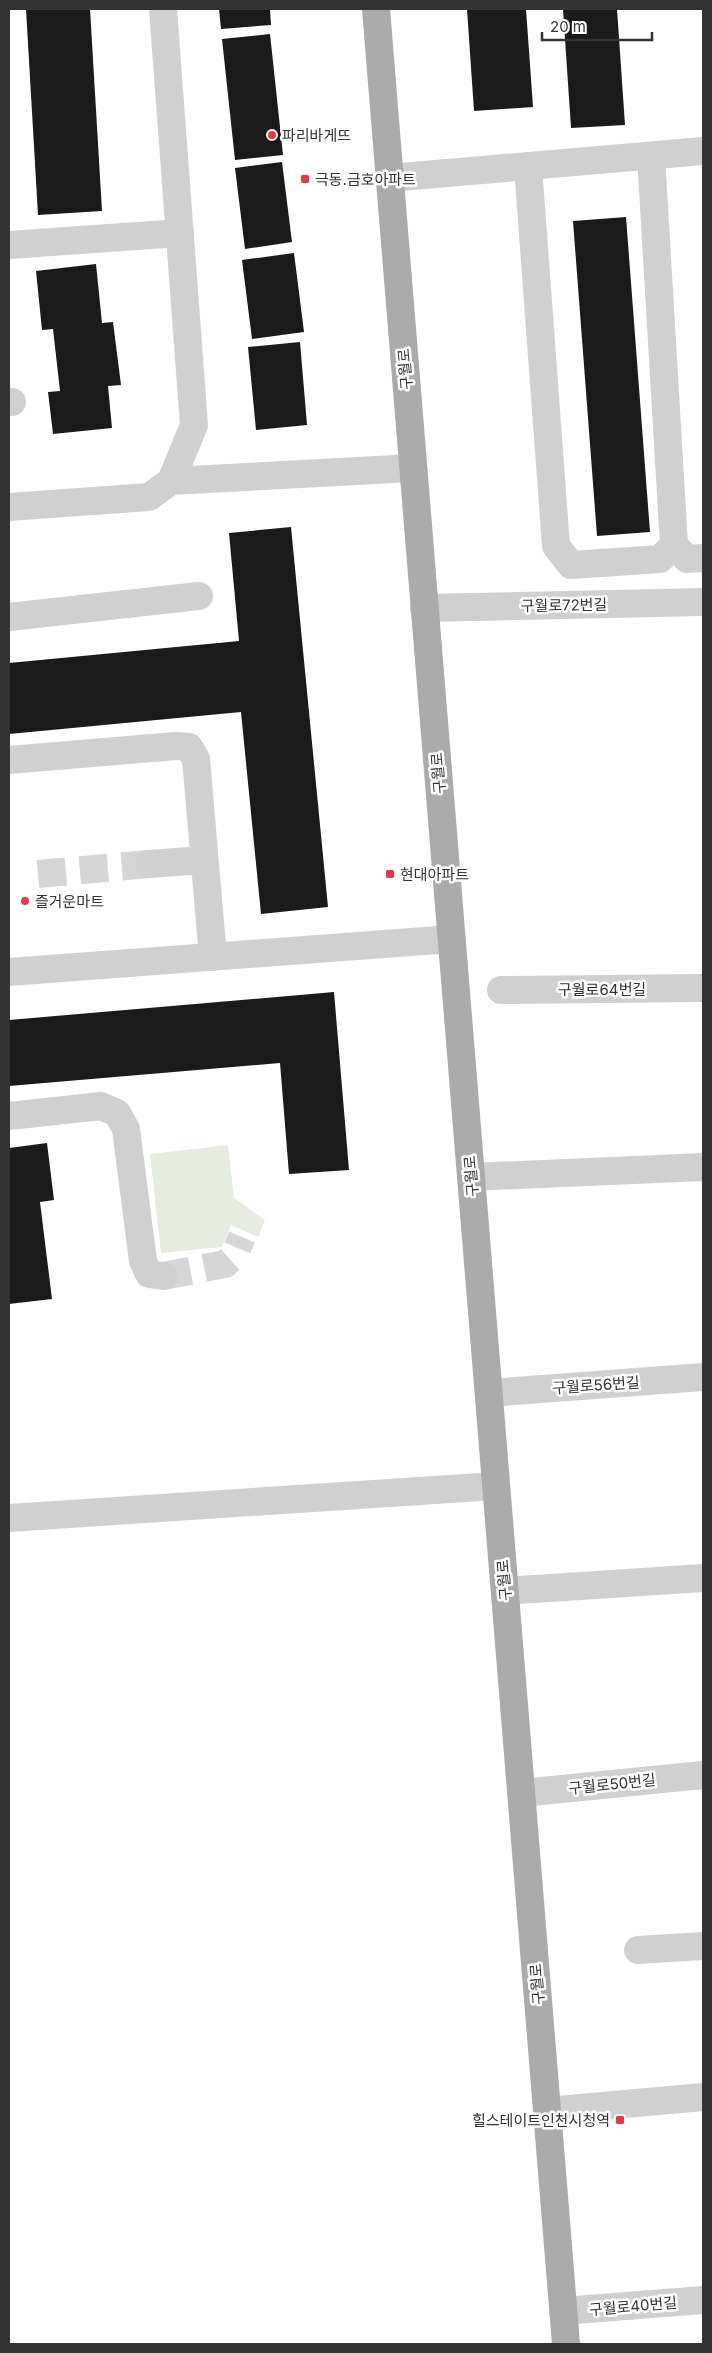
<svg xmlns="http://www.w3.org/2000/svg" width="712" height="2353" viewBox="0 0 712 2353" font-family="Inter,'Noto Sans KR',sans-serif">
<style>
.green{fill:#e6ecdf}
.building{fill:#1a1a1a}
.lines{fill:none;stroke-linecap:round;stroke-linejoin:round}
.minor-tunnel{stroke:#d6d6d6;stroke-width:28;stroke-dasharray:28 14;stroke-linecap:butt}
.minor{stroke:#d0d0d0;stroke-width:28}
.major{stroke:#ababab;stroke-width:28}
.poi-dot{fill:#e63946;stroke:#fff;stroke-width:2}
.labels{text-anchor:middle;dominant-baseline:central;stroke-width:5;stroke-linejoin:round;paint-order:stroke}
.poi-label{font-size:15px;fill:#333;stroke:#fff;text-anchor:start}
.street-label{font-size:15px;fill:#333;stroke:#fff}
</style>
<rect width="100%" height="100%" fill="#fff"/>
<path class="green" d="M228,1145L234,1198L265,1220L258,1237L231,1225L222,1247L161,1253L150,1154Z"/>
<g class="building">
<path d="M26,9H90L102,211L38,215Z"/>
<path d="M219,9H270L271,25L221,29Z"/>
<path d="M467,9H526L533,107L474,111Z"/>
<path d="M563,9H617L625,125L571,128Z"/>
<path d="M270,34L283,155L235,160L222,39Z"/>
<path d="M282,162L292,242L245,249L235,168Z"/>
<path d="M626,217L650,532L597,536L573,221Z"/>
<path d="M294,253L304,332L252,339L242,260Z"/>
<path d="M96,264L102,323L113,322L121,385L108,386L112,428L53,434L48,392L60,391L53,329L42,330L36,271Z"/>
<path d="M300,342L307,425L256,430L248,347Z"/>
<path d="M291,527L328,907L261,914L241,712L9,734V663L239,641L229,533Z"/>
<path d="M334,992L349,1170L289,1174L280,1063L9,1086V1020Z"/>
<path d="M47,1143L54,1200L40,1202L52,1299L9,1304V1148Z"/>
</g>
<g class="lines">
<g class="minor-tunnel">
<path d="M38,874L149,864"/>
<path d="M163,1276L225,1264L234,1256L242,1237"/>
</g>
<g class="minor">
<path d="M163,9L194,425L171,481"/>
<path d="M651,156L674,545"/>
<path d="M528,166L556,546L571,565L660,559L674,545L687,559L703,558"/>
<path d="M389,178L703,151"/>
<path d="M9,245L180,233"/>
<path d="M9,402H12"/>
<path d="M9,507L149,497L171,481L413,468"/>
<path d="M424,608L703,602"/>
<path d="M9,617L199,596"/>
<path d="M9,760L176,746L189,747L196,759L213,957"/>
<path d="M149,864L204,860"/>
<path d="M9,972L451,939"/>
<path d="M501,990L703,988"/>
<path d="M9,1116L101,1106L117,1113L126,1129L143,1261L149,1274L163,1276"/>
<path d="M471,1177L703,1167"/>
<path d="M489,1393L703,1377"/>
<path d="M9,1518L496,1486"/>
<path d="M505,1591L703,1578"/>
<path d="M521,1793L703,1775"/>
<path d="M638,1950L703,1946"/>
<path d="M547,2111L703,2097"/>
<path d="M563,2311L703,2300"/>
</g>
<path class="major" d="M376,9L566,2344"/>
</g>
<g class="poi-dot">
<circle cx="272" cy="135" r="5"/>
<rect x="300" y="174" width="10" height="10" rx="2.5"/>
<rect x="385" y="869" width="10" height="10" rx="2.5"/>
<circle cx="25" cy="901" r="5"/>
<rect x="615" y="2115" width="10" height="10" rx="2.5"/>
</g>
<g class="labels">
<g class="poi-label">
<text x="282" y="135">파리바게뜨</text>
<text x="315" y="179">극동.금호아파트</text>
<text x="400" y="874">현대아파트</text>
<text x="35" y="901">즐거운마트</text>
<text x="610" y="2120" text-anchor="end">힐스테이트인천시청역</text>
</g>
<g class="street-label">
<text transform="translate(405 369) rotate(-95)">구월로</text>
<text transform="translate(564 605) rotate(-1)">구월로72번길</text>
<text transform="translate(438 773) rotate(-95)">구월로</text>
<text x="602" y="989">구월로64번길</text>
<text transform="translate(471 1176) rotate(-95)">구월로</text>
<text transform="translate(596 1385) rotate(-4)">구월로56번길</text>
<text transform="translate(504 1580) rotate(-95)">구월로</text>
<text transform="translate(612 1784) rotate(-6)">구월로50번길</text>
<text transform="translate(537 1984) rotate(-95)">구월로</text>
<text transform="translate(633 2306) rotate(-5)">구월로40번길</text>
</g>
</g>
<rect width="712" height="2353" fill="none" stroke="#333333" stroke-width="20"/>
<path d="M542 32v8h110v-8" fill="none" stroke="#333333" stroke-width="2.5"/>
<text x="550" y="32" font-size="15" fill="#333333" stroke="#ffffff" stroke-width="4" paint-order="stroke">20 m</text>
</svg>
